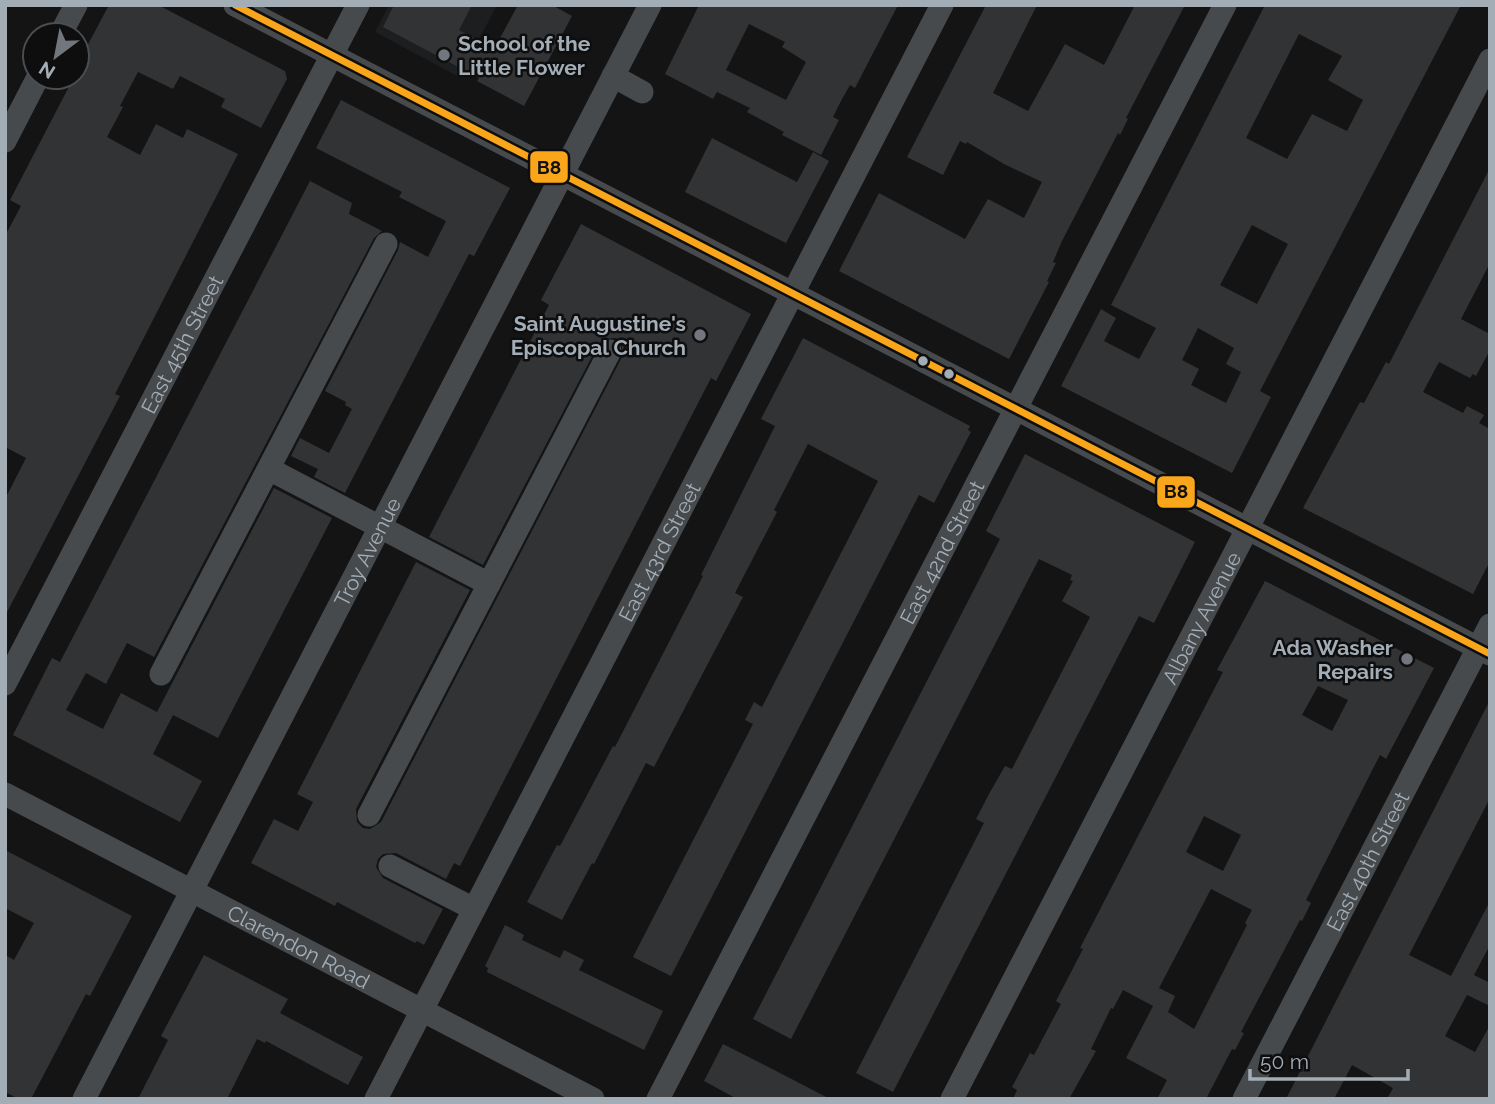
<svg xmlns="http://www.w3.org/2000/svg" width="1495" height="1104" viewBox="0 0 1495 1104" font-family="Raleway,sans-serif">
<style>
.built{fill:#1d1e20}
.building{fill:#323335;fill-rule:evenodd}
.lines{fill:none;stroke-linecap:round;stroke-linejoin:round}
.minor{stroke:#474a4d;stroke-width:23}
.bus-1-casing{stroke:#0e0e0f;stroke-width:12}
.bus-1{stroke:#faa61a;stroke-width:7}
.poi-dot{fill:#71777d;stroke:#0e0e0f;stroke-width:2.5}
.bus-dot{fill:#a3adb6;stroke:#0e0e0f;stroke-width:2.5}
.labels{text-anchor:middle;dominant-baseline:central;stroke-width:5;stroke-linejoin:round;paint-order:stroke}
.poi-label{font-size:21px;font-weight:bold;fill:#a3adb6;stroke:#0e0e0f;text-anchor:end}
.street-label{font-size:21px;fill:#a3adb6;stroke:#0e0e0f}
.line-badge{stroke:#0e0e0f;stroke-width:2.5}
.pale-badge-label{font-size:19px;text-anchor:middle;font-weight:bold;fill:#111}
</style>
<rect width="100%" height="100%" fill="#141414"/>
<path class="built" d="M389,5H497L459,77L375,32Z"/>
<g class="building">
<path d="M109,5H158L285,71L287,79L261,128L221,107L225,99L180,76L173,89L138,72L120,106L123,107L107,137L140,155L156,124L183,138L187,129L238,154L115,394L120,396L5,616V499L26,458L5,447V236L21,206L10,200L74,77H77L80,64L78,63Z"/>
<path d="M394,5H472L459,30L494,49L518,5H552L572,16L524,106L477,81L479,78L383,27Z"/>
<path d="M699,5H898L855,88L850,85L841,101L833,117L839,120L821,155L782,135L784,132L747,112L750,108L717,92L713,99L665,74ZM749,24L785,42L782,47L806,62L786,100L726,70Z"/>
<path d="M986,5H1037L993,93L1028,111L1065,44L1104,65L1135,5H1185L1126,118L1128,119L1120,135L1118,133L1062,241L1053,262L1056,263L1047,281L1049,282L1009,359L839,271L879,193L965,239L988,199L1024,218L1042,182L1004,164L967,142L966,144L960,141L943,175L907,157Z"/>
<path d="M1265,5H1461L1260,391L1271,397L1232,473L1061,386L1101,309L1116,318L1104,341L1139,359L1156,328L1111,305ZM1299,34L1342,56L1328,80L1363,100L1347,131L1312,114L1287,159L1246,138ZM1252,225L1288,244L1257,304L1220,285ZM1198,328L1234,348L1226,364L1241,372L1226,403L1191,385L1199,369L1182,360Z"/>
<path d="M341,100L510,188L474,256L469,254L345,493L314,477L318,469L291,456L300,438L329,453L352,409L345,405L346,402L325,391L398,250L400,242L428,257L446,221L399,197L402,192L316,148Z"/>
<path d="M712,138L797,182L813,152L829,161L786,243L685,192Z"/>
<path d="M1490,168V263L1461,319L1490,334V350L1476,376L1473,374L1470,378L1439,362L1423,392L1463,413L1467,406L1484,415L1479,423L1490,429V561L1473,594L1303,508L1360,402L1364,403L1386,362L1389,364Z"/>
<path d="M310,181L352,203L349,214L382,231L374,238L154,657L127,643L106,684L86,673L66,710L103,729L121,693L157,712L274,488L332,518L218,738L173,715L153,754L202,781L180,822L13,735L52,658L60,662Z"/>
<path d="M581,224L751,314L716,381L711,378L460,866L454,863L446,879L396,853L383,854L378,859L376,867L383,878L443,909L424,945L417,941L415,943L337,902L335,906L251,863L274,819L298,831L313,802L297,794L416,562L470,590L356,809L357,822L363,828L370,829L381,822L622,357V344L616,338L603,339L598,345L483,565L429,537L549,305L541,300Z"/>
<path d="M803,338L970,426L968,430L971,432L934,503L919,495L671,976L633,957L753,724L745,720L754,702L762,707L878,481L808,444L774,510L777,512L735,593L743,597L714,652L654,767L646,763L594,864L592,863L562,920L527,902L557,845L560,846L613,746L615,747L703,576L701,575L775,426L761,419Z"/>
<path d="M1025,454L1195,542L1154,623L1139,616L893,1092L856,1073L984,823L976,819L989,794L1005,766L1012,769L1090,617L1062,601L1073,581L1070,580L1072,575L1039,559L791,1039L753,1019L1000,539L986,531Z"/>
<path d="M1265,581L1434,668L1386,759L1380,755L1306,900L1311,903L1302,921L1300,920L1241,1032L1244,1033L1235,1050L1232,1049L1206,1099H1157L1167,1080L1126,1058L1153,1006L1123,990L1113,1009L1111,1008L1091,1049L1096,1051L1069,1099H1013L1017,1090L1012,1087L1030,1053L1034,1055L1061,1004L1056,1001L1083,949L1080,948L1223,672L1217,670ZM1318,686L1348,700L1332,731L1302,715ZM1204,816L1241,835L1223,871L1186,852ZM1211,889L1252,910L1245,923L1247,925L1194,1029L1168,1012L1175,996L1159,988Z"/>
<path d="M1490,700V798L1409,955L1451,976L1490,901V945L1474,975L1490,983V1006L1467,995L1445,1036L1475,1052L1490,1025V1099H1387L1393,1088L1352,1065L1334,1099H1286Z"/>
<path d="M5,850L132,916L90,996L86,994L31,1099H19L5,1092V955L14,960L34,923L5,908Z"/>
<path d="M505,925L524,935L522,940L560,958L564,950L584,960L579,970L663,1011L644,1050L487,972L488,968L485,966Z"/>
<path d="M204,955L288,999L280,1013L363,1057L348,1085L266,1041L265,1043L257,1039L227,1099H138L168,1040L161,1036Z"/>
<path d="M723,1044L780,1073L830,1099H737L704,1081Z"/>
</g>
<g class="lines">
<g class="minor">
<path d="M235,5L1490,654"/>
<path d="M60,35L76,5"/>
<path d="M613,76L642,92"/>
<path d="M5,141L38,77"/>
<path d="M269,469L489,584L369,815"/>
<path d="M489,584L610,351"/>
<path d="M161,674L386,244"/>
<path id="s1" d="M5,684L358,5"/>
<path id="s2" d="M5,794L593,1099"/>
<path d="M390,866L474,909"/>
<path id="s3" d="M84,1099L650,5"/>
<path id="s4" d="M376,1099L942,5"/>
<path id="s5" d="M658,1099L1225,5"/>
<path id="s6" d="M952,1099L1490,60"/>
<path id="s7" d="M1244,1099L1490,625"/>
</g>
<defs>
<path id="bus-1" d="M235,5L1490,654"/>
</defs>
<use href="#bus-1" class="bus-1-casing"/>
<use href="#bus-1" class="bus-1"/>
</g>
<g class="poi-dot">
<circle cx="444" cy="55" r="7"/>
<circle cx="700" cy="335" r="7"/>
<circle cx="1407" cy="659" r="7"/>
</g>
<g class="bus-dot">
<circle cx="923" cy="361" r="6"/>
<circle cx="949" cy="374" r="6"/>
</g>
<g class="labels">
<g class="poi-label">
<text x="458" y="43" text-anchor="start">School of the<tspan x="458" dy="24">Little Flower</tspan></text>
<text x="686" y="323">Saint Augustine's<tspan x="686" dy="24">Episcopal Church</tspan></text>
<text x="1393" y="647">Ada Washer<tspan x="1393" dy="24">Repairs</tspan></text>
</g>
<g class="street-label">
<text stroke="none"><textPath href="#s1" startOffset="383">East 45th Street</textPath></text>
<text stroke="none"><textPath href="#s3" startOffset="616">Troy Avenue</textPath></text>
<text stroke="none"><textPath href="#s4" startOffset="616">East 43rd Street</textPath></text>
<text stroke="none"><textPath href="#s5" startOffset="616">East 42nd Street</textPath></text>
<text stroke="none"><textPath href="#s6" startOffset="542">Albany Avenue</textPath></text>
<text stroke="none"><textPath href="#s7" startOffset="268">East 40th Street</textPath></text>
<text stroke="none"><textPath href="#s2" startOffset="331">Clarendon Road</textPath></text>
</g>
</g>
<g class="line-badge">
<rect x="529" y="150" width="40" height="34" rx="7" fill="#faa61a"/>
<rect x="1156" y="475" width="40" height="34" rx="7" fill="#faa61a"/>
</g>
<g class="pale-badge-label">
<text x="549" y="174">B8</text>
<text x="1176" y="498">B8</text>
</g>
<rect width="1495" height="1104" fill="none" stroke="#a3adb6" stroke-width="14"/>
<g transform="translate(56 56) rotate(212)"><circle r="33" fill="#0e0e0f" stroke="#4a4e52" stroke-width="2"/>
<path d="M0-5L12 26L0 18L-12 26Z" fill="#71777d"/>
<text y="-10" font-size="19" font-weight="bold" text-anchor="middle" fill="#a3adb6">N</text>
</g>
<path d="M1250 1069v10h158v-10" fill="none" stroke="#a3adb6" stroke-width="3.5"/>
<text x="1260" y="1069" font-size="21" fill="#a3adb6" stroke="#0e0e0f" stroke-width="5" paint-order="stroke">50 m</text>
</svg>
